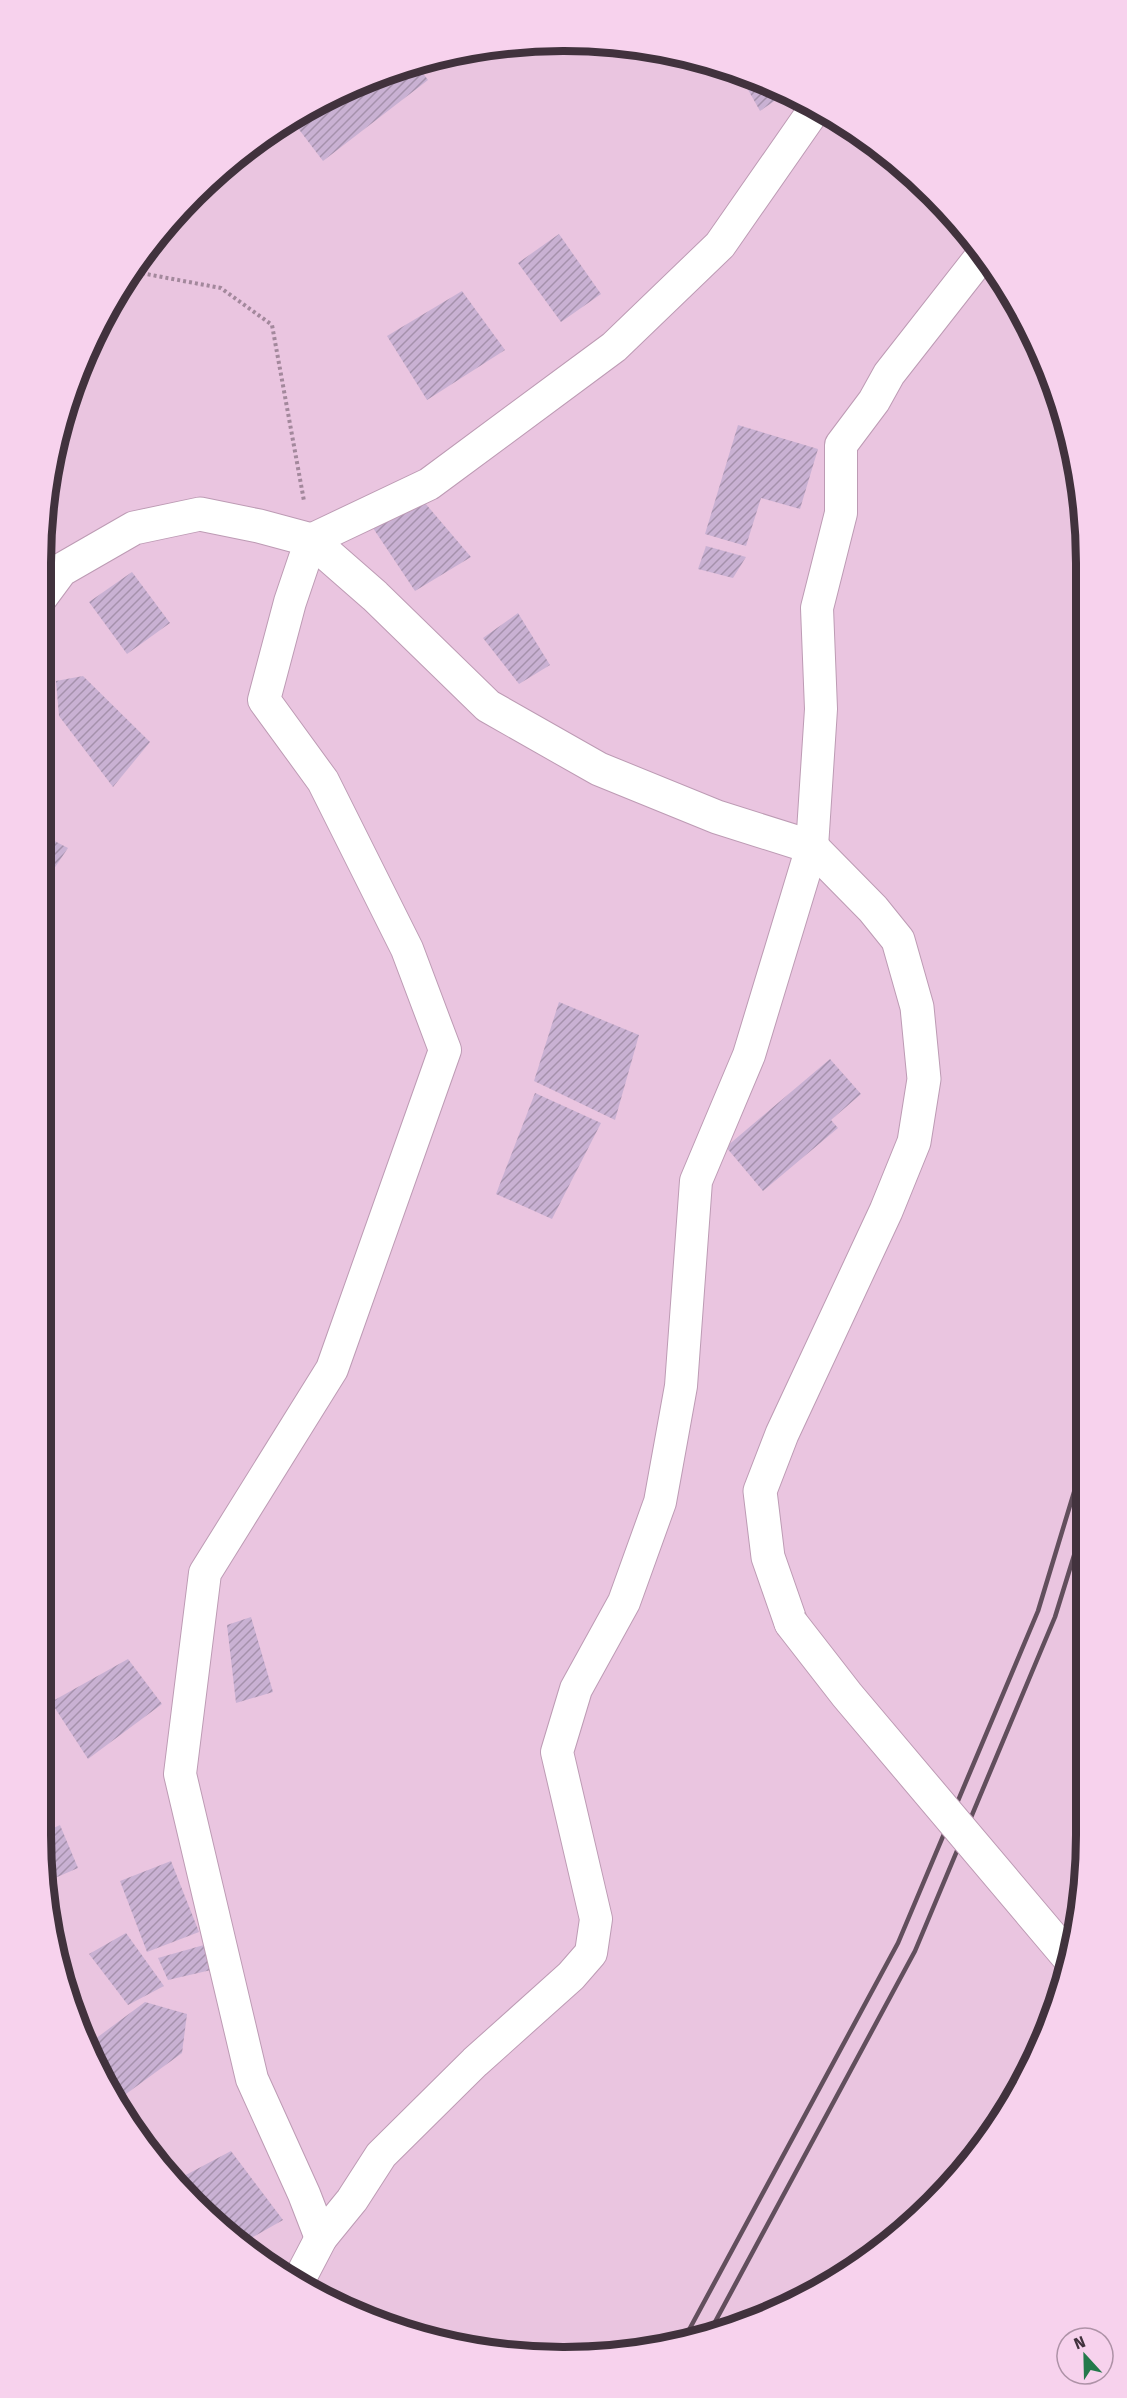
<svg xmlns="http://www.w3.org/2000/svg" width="1127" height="2398" viewBox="0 0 1127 2398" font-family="'Fira Sans',sans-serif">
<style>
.building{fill:url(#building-hatch)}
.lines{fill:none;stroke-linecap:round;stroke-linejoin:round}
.street-casing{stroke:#bd9bb4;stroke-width:34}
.secondary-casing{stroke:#bd9bb4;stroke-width:35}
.path{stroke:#a3889c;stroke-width:4;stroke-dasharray:3 3;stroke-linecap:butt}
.street{stroke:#fff;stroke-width:32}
.secondary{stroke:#fff;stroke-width:33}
.rail{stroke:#624f5d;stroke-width:4.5}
.secondary-bridge-casing{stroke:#bd9bb4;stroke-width:35;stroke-linecap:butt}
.secondary-bridge{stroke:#fff;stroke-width:33}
.rim{fill:none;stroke:#41323d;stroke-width:8}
</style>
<defs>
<pattern id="building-hatch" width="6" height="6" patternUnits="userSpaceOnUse" patternTransform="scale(1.5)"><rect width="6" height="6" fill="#c9b1d3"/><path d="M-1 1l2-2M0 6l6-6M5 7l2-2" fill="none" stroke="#a591ac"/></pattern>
</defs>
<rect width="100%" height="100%" fill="#eac5e0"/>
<g class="building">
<path d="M416,64L428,80L323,161L291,119L363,80Z"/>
<path d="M738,72L763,80L786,93L760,111Z"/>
<path d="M559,234L601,294L561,322L518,263Z"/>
<path d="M462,291L505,350L427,400L387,336Z"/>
<path d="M738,425L818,449L800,509L761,498L746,546L705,534Z"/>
<path d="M419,496L471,557L415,591L369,522Z"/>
<path d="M706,546L746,557L733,578L698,569Z"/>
<path d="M132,572L170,623L127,654L89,602Z"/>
<path d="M518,613L550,665L519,684L483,638Z"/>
<path d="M83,676L150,742L113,787L59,716L56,681Z"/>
<path d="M41,834L68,848L41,888Z"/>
<path d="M559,1002L639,1035L615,1120L534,1081Z"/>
<path d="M830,1059L861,1094L831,1120L838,1128L763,1191L726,1147Z"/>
<path d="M535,1093L601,1123L552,1219L496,1194Z"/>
<path d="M41,1577L51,1620L41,1625Z"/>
<path d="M251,1617L273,1692L236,1703L227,1625Z"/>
<path d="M128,1659L162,1704L88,1759L51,1702Z"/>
<path d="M60,1825L78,1868L48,1881L41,1834Z"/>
<path d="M171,1861L199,1932L147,1952L120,1881Z"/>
<path d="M126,1933L164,1986L128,2005L89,1954Z"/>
<path d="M211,1943L224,1967L168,1980L158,1958Z"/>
<path d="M145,2002L187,2014L182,2053L115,2102L87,2045Z"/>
<path d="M140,2120L181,2188L170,2179L131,2124Z"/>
<path d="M231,2151L283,2220L246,2241L197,2201L182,2177Z"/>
</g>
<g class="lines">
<defs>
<g id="street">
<path d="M321,2238L304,2194L252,2079L180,1774L205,1573L332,1369L445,1050L407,949L323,781L264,700L290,602L311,540L429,484L614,347L720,245L814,110"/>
<path d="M297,2284L321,2238L352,2200L381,2155L475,2062L571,1976L591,1953L596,1919L557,1752L576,1689L624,1602L660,1502L681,1386L696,1181L749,1055L812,847L821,709L817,608L841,513V445L874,401L889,374L983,254"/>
</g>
<path id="secondary" d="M41,597L61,570L134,528L200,514L259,526L311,540L375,596L488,706L599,769L717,817L812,847L873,909L898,940L917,1007L924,1079L914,1142L886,1211L782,1434L760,1491L768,1557L791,1623"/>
</defs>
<use href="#street" class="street-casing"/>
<use href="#secondary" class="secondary-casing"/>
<path class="path" d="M130,271L221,288L272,325L304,501"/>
<use href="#street" class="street"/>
<use href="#secondary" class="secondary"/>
<g class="rail">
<path d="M708,2335L915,1951L1055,1617L1085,1520"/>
<path d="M683,2341L898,1943L1038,1611L1085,1456"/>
</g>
<defs>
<path id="secondary-bridge" d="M791,1623L847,1695L1070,1959"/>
</defs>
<use href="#secondary-bridge" class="secondary-bridge-casing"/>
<use href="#secondary-bridge" class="secondary-bridge"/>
</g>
<path d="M0 0H1127V2398H0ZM563 51H564A512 512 0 0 1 1076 563V1835A512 512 0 0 1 564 2347H563A512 512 0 0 1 51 1835V563A512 512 0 0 1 563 51Z" fill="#f7d2ed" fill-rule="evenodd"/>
<path class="rim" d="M563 51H564A512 512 0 0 1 1076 563V1835A512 512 0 0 1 564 2347H563A512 512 0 0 1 51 1835V563A512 512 0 0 1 563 51Z"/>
<g transform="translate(1085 2356) rotate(338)"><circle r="28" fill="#f7d2ed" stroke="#ae92a7" stroke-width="1.5"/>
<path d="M0-4.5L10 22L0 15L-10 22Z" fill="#24794b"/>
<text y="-9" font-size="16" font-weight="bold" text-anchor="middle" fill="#41323d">N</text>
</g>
</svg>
